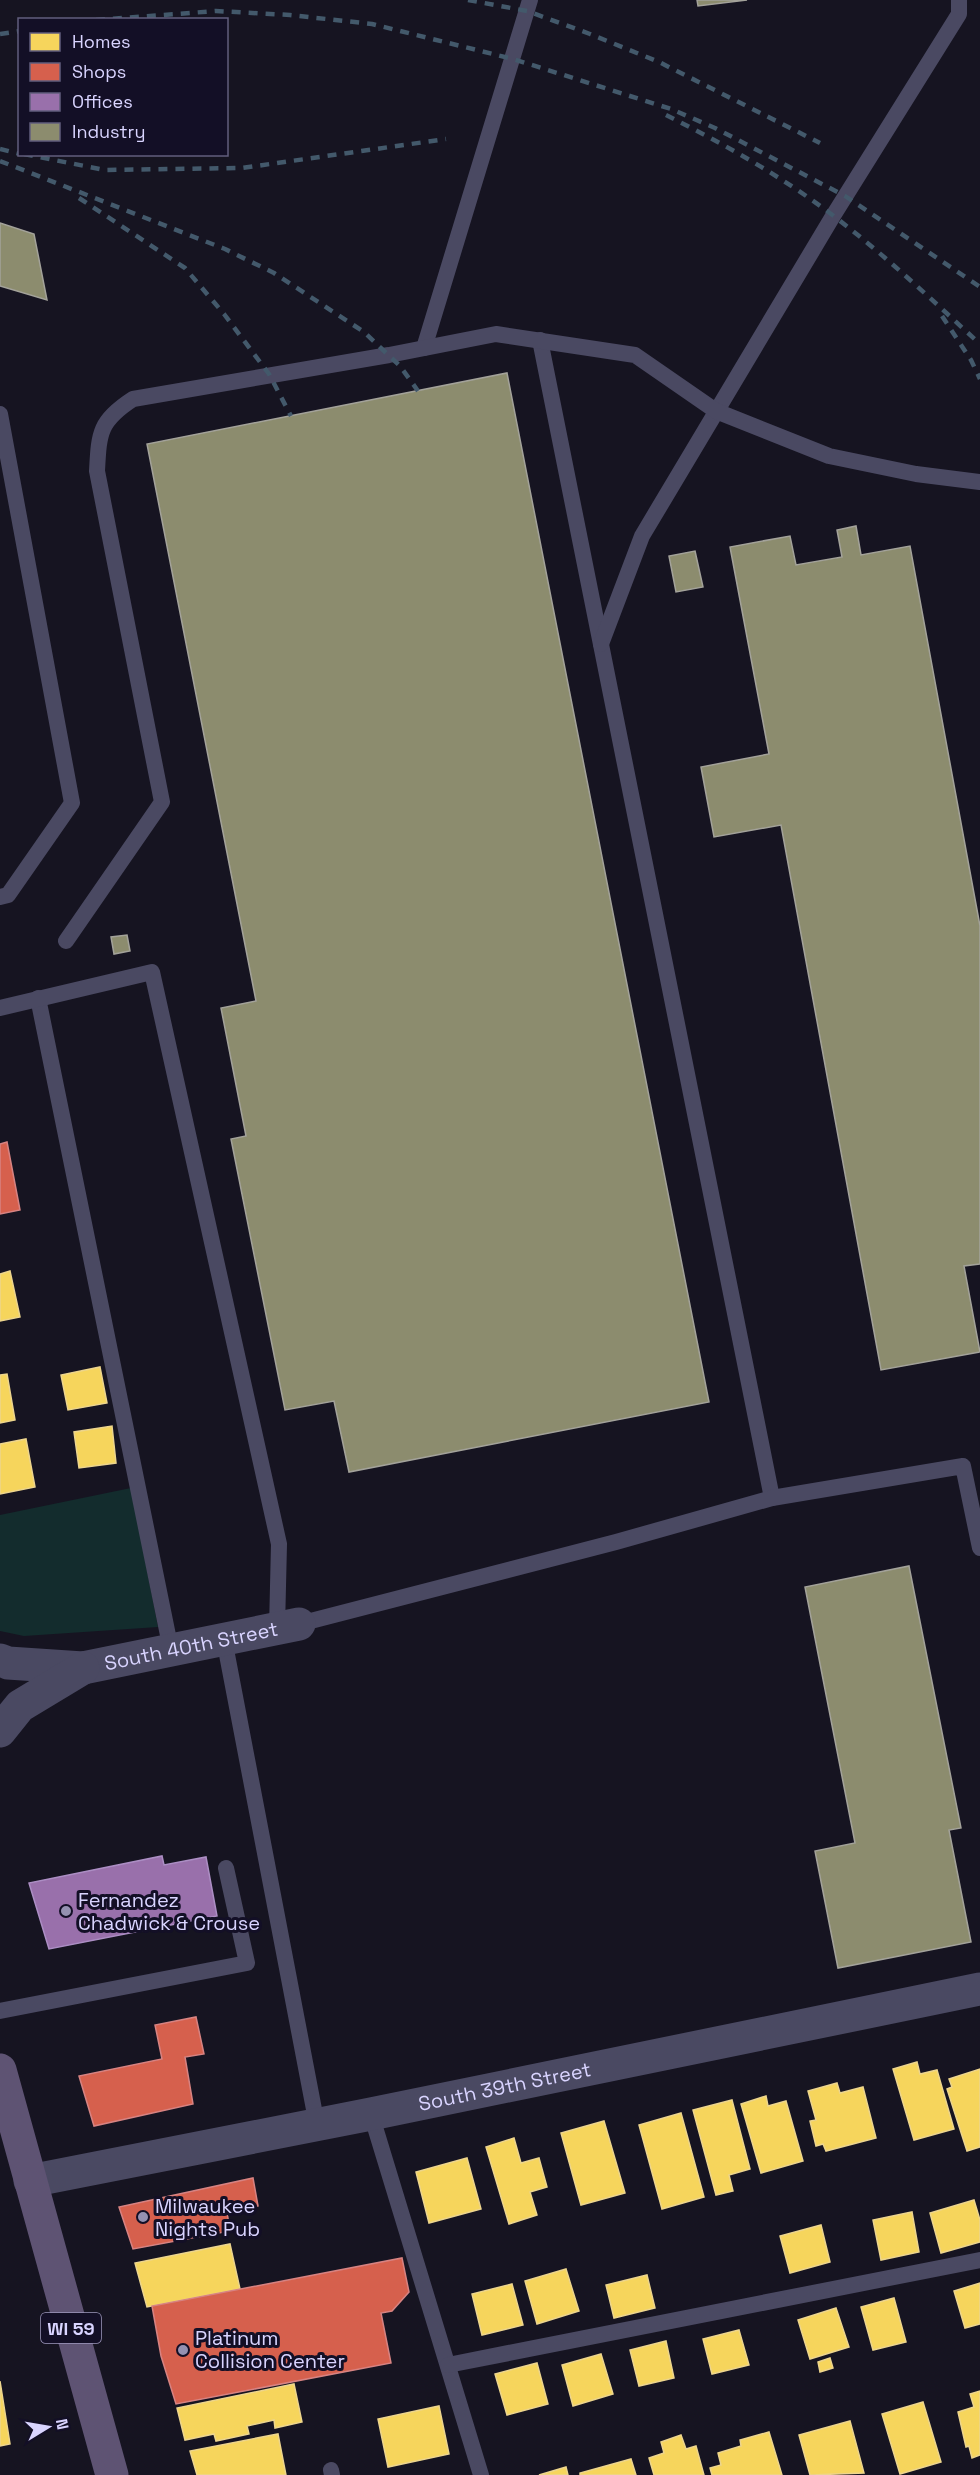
<svg xmlns="http://www.w3.org/2000/svg" width="980" height="2475" viewBox="0 0 980 2475" font-family="'Space Grotesk',sans-serif">
<style>
.green{fill:#132c2d}
.homes{fill:#f6d55c;stroke:#edd58d;stroke-width:1.5}
.shops{fill:#d6604d;stroke:#d78382;stroke-width:1.5}
.offices{fill:#9970ab;stroke:#ac8ec4;stroke-width:1.5}
.industry{fill:#8c8c6e;stroke:#a3a29a;stroke-width:1.5}
.lines{fill:none;stroke-linecap:round;stroke-linejoin:round}
.lane{stroke:#4a4962;stroke-width:16}
.street{stroke:#4a4962;stroke-width:33}
.primary{stroke:#5e5373;stroke-width:33}
.rail{stroke:#43596b;stroke-width:4.5;stroke-dasharray:9 8;stroke-linecap:butt}
.poi-dot{fill:#9591b1;stroke:#130f26;stroke-width:2}
.labels{text-anchor:middle;dominant-baseline:central;stroke-width:6;stroke-linejoin:round;paint-order:stroke}
.shield{fill:#130f26;stroke:#9e99be;stroke-width:1.5}
.shield-label{font-size:18px;font-weight:bold;fill:#d9d4ff}
.street-label{font-size:20px;fill:#d9d4ff;stroke:#130f26}
.poi-label{font-size:20px;fill:#d9d4ff;stroke:#130f26;text-anchor:start}
</style>
<rect width="100%" height="100%" fill="#161421"/>
<path class="green" d="M131,1488L158,1627L24,1636L0,1631V1515Z"/>
<g class="homes">
<path d="M10,1271L20,1317L0,1321V1274Z"/>
<path d="M100,1367L107,1403L68,1410L61,1375Z"/>
<path d="M7,1374L15,1420L0,1423V1375Z"/>
<path d="M112,1426L116,1463L79,1468L74,1432Z"/>
<path d="M26,1439L35,1487L0,1494V1444Z"/>
<path d="M917,2062L920,2074L937,2070L954,2129L914,2140L893,2069Z"/>
<path d="M980,2069V2147L967,2151L947,2089L952,2087L949,2079Z"/>
<path d="M837,2083L840,2093L863,2087L876,2138L826,2151L823,2144L816,2146L810,2121L816,2120L808,2091Z"/>
<path d="M766,2096L768,2106L786,2101L803,2161L761,2173L741,2104Z"/>
<path d="M732,2100L750,2169L729,2175L733,2191L716,2195L693,2110Z"/>
<path d="M681,2113L704,2197L662,2209L639,2125Z"/>
<path d="M604,2121L625,2193L581,2205L561,2133Z"/>
<path d="M514,2138L521,2163L539,2158L547,2187L530,2192L537,2215L509,2224L486,2147Z"/>
<path d="M467,2158L481,2209L429,2223L416,2172Z"/>
<path d="M974,2200L980,2220V2242L941,2253L930,2213Z"/>
<path d="M912,2212L919,2252L881,2260L873,2220Z"/>
<path d="M821,2225L830,2262L790,2273L780,2236Z"/>
<path d="M230,2244L240,2289L147,2307L135,2263Z"/>
<path d="M566,2269L579,2311L537,2324L525,2281Z"/>
<path d="M647,2275L655,2308L614,2318L606,2285Z"/>
<path d="M980,2283V2324L965,2328L954,2291Z"/>
<path d="M512,2284L523,2325L482,2335L472,2294Z"/>
<path d="M894,2298L906,2342L873,2350L861,2307Z"/>
<path d="M836,2308L849,2347L810,2359L798,2320Z"/>
<path d="M739,2330L749,2365L712,2374L703,2339Z"/>
<path d="M666,2341L674,2378L639,2386L630,2350Z"/>
<path d="M601,2354L613,2394L573,2406L562,2365Z"/>
<path d="M830,2358L833,2368L820,2372L818,2362Z"/>
<path d="M537,2363L548,2404L507,2415L495,2374Z"/>
<path d="M0,2381L10,2444L0,2446Z"/>
<path d="M294,2384L302,2422L275,2428L274,2420L247,2426L249,2434L216,2441L214,2434L185,2440L177,2408Z"/>
<path d="M980,2391V2455L972,2458L969,2446L966,2447L958,2412L974,2407L970,2394Z"/>
<path d="M923,2402L941,2462L900,2474L882,2414Z"/>
<path d="M439,2406L449,2454L388,2467L378,2419Z"/>
<path d="M850,2421L864,2473L810,2475L799,2435Z"/>
<path d="M769,2432L782,2475H712L710,2468L721,2465L718,2453L741,2446L740,2440Z"/>
<path d="M278,2434L286,2475H197L190,2451Z"/>
<path d="M681,2435L686,2449L696,2446L704,2475H654L649,2458L664,2453L661,2442Z"/>
<path d="M631,2459L636,2475H580V2473Z"/>
<path d="M566,2467L568,2475H539Z"/>
</g>
<g class="shops">
<path d="M7,1142L20,1210L0,1214V1144Z"/>
<path d="M196,2017L204,2054L185,2057L193,2104L94,2126L79,2076L162,2059L155,2025Z"/>
<path d="M253,2178L258,2206L227,2212L230,2231L133,2249L119,2207Z"/>
<path d="M402,2258L409,2292L392,2311L381,2313L391,2363L176,2404L161,2356L152,2306Z"/>
</g>
<path class="offices" d="M162,1856L164,1865L206,1857L217,1916L49,1949L29,1883Z"/>
<g class="industry">
<path d="M697,0H747L698,6Z"/>
<path d="M0,223L34,234L47,300L0,286Z"/>
<path d="M507,373L709,1402L349,1472L334,1401L285,1410L231,1139L246,1136L221,1008L256,1001L147,444Z"/>
<path d="M856,526L861,555L910,546L980,926V1264L964,1266L980,1352L881,1370L781,825L714,837L701,767L769,754L730,547L790,536L796,565L842,557L837,530Z"/>
<path d="M695,551L703,587L676,592L669,556Z"/>
<path d="M127,935L130,951L114,954L111,937Z"/>
<path d="M909,1566L961,1828L949,1830L971,1942L838,1968L815,1851L855,1843L805,1587Z"/>
</g>
<g class="lines">
<g class="lane">
<path d="M540,340L772,1498"/>
<path d="M424,348L530,0"/>
<path d="M0,414L72,803L8,895L0,897"/>
<path d="M601,644L642,536L833,216L959,14V0"/>
<path d="M66,941L162,802L97,471C99,433 99,421 133,399L389,355L496,334L635,355L716,411L829,456L916,474L980,482"/>
<path d="M38,998L171,1650"/>
<path d="M0,1008L152,972L279,1544L277,1628"/>
<path d="M299,1624L616,1542L772,1498L963,1466L980,1548"/>
<path d="M224,1639L317,2125"/>
<path d="M0,2011L247,1963L226,1868"/>
<path d="M371,2114L481,2475"/>
<path d="M448,2365L980,2260"/>
<path d="M331,2470L332,2475"/>
</g>
<g class="street">
<path id="s1" d="M0,1660L8,1663L83,1668L299,1624"/>
<path d="M0,1731L20,1706L83,1668"/>
<path id="s2" d="M30,2181L371,2114L980,1989"/>
</g>
<path class="primary" d="M0,2070L112,2475"/>
<g class="rail">
<path d="M468,0L527,11L590,34L659,62L820,143"/>
<path d="M96,20L216,11L290,15L372,24L513,59L671,109L715,128L845,196L980,287"/>
<path d="M0,34L20,31"/>
<path d="M666,115C724,144 783,177 835,217C886,256 932,300 980,344"/>
<path d="M0,149L20,154"/>
<path d="M24,154L105,170L242,168L446,139"/>
<path d="M0,161L225,249L274,273L364,332L400,366L418,391"/>
<path d="M79,198L185,268L224,314L269,374L291,416"/>
<path d="M942,316L971,360L980,379"/>
</g>
</g>
<g class="poi-dot">
<circle cx="66" cy="1911" r="6"/>
<circle cx="143" cy="2217" r="6"/>
<circle cx="183" cy="2350" r="6"/>
</g>
<g class="labels">
<rect class="shield" x="41" y="2313" width="60" height="30" rx="4.5"/>
<g class="shield-label">
<text x="71" y="2328">WI 59</text>
</g>
<g class="street-label">
<text stroke="none"><textPath href="#s1" startOffset="194">South 40th Street</textPath></text>
<text stroke="none"><textPath href="#s2" startOffset="484">South 39th Street</textPath></text>
</g>
<g class="poi-label">
<text x="78" y="1900">Fernandez<tspan x="78" dy="23">Chadwick &amp; Crouse</tspan></text>
<text x="155" y="2206">Milwaukee<tspan x="155" dy="23">Nights Pub</tspan></text>
<text x="195" y="2338">Platinum<tspan x="195" dy="23">Collision Center</tspan></text>
</g>
</g>
<rect x="18" y="18" width="210" height="138" fill="#130f26" stroke="#625e7d" stroke-width="1.5"/>
<rect x="30" y="33" width="30" height="18" fill="#f6d55c" stroke="#625e7d" stroke-width="1.5"/>
<text x="72" y="48" font-size="18" fill="#d9d4ff">Homes</text>
<rect x="30" y="63" width="30" height="18" fill="#d6604d" stroke="#625e7d" stroke-width="1.5"/>
<text x="72" y="78" font-size="18" fill="#d9d4ff">Shops</text>
<rect x="30" y="93" width="30" height="18" fill="#9970ab" stroke="#625e7d" stroke-width="1.5"/>
<text x="72" y="108" font-size="18" fill="#d9d4ff">Offices</text>
<rect x="30" y="123" width="30" height="18" fill="#8c8c6e" stroke="#625e7d" stroke-width="1.5"/>
<text x="72" y="138" font-size="18" fill="#d9d4ff">Industry</text>
<g transform="translate(48 2427) rotate(79)" stroke="#130f26" stroke-width="4.5" paint-order="stroke">
<path d="M0-4.5L10 22L0 15L-10 22Z" fill="#d9d4ff"/>
<text y="-9" font-size="16" font-weight="bold" text-anchor="middle" fill="#d9d4ff">N</text>
</g>
</svg>
